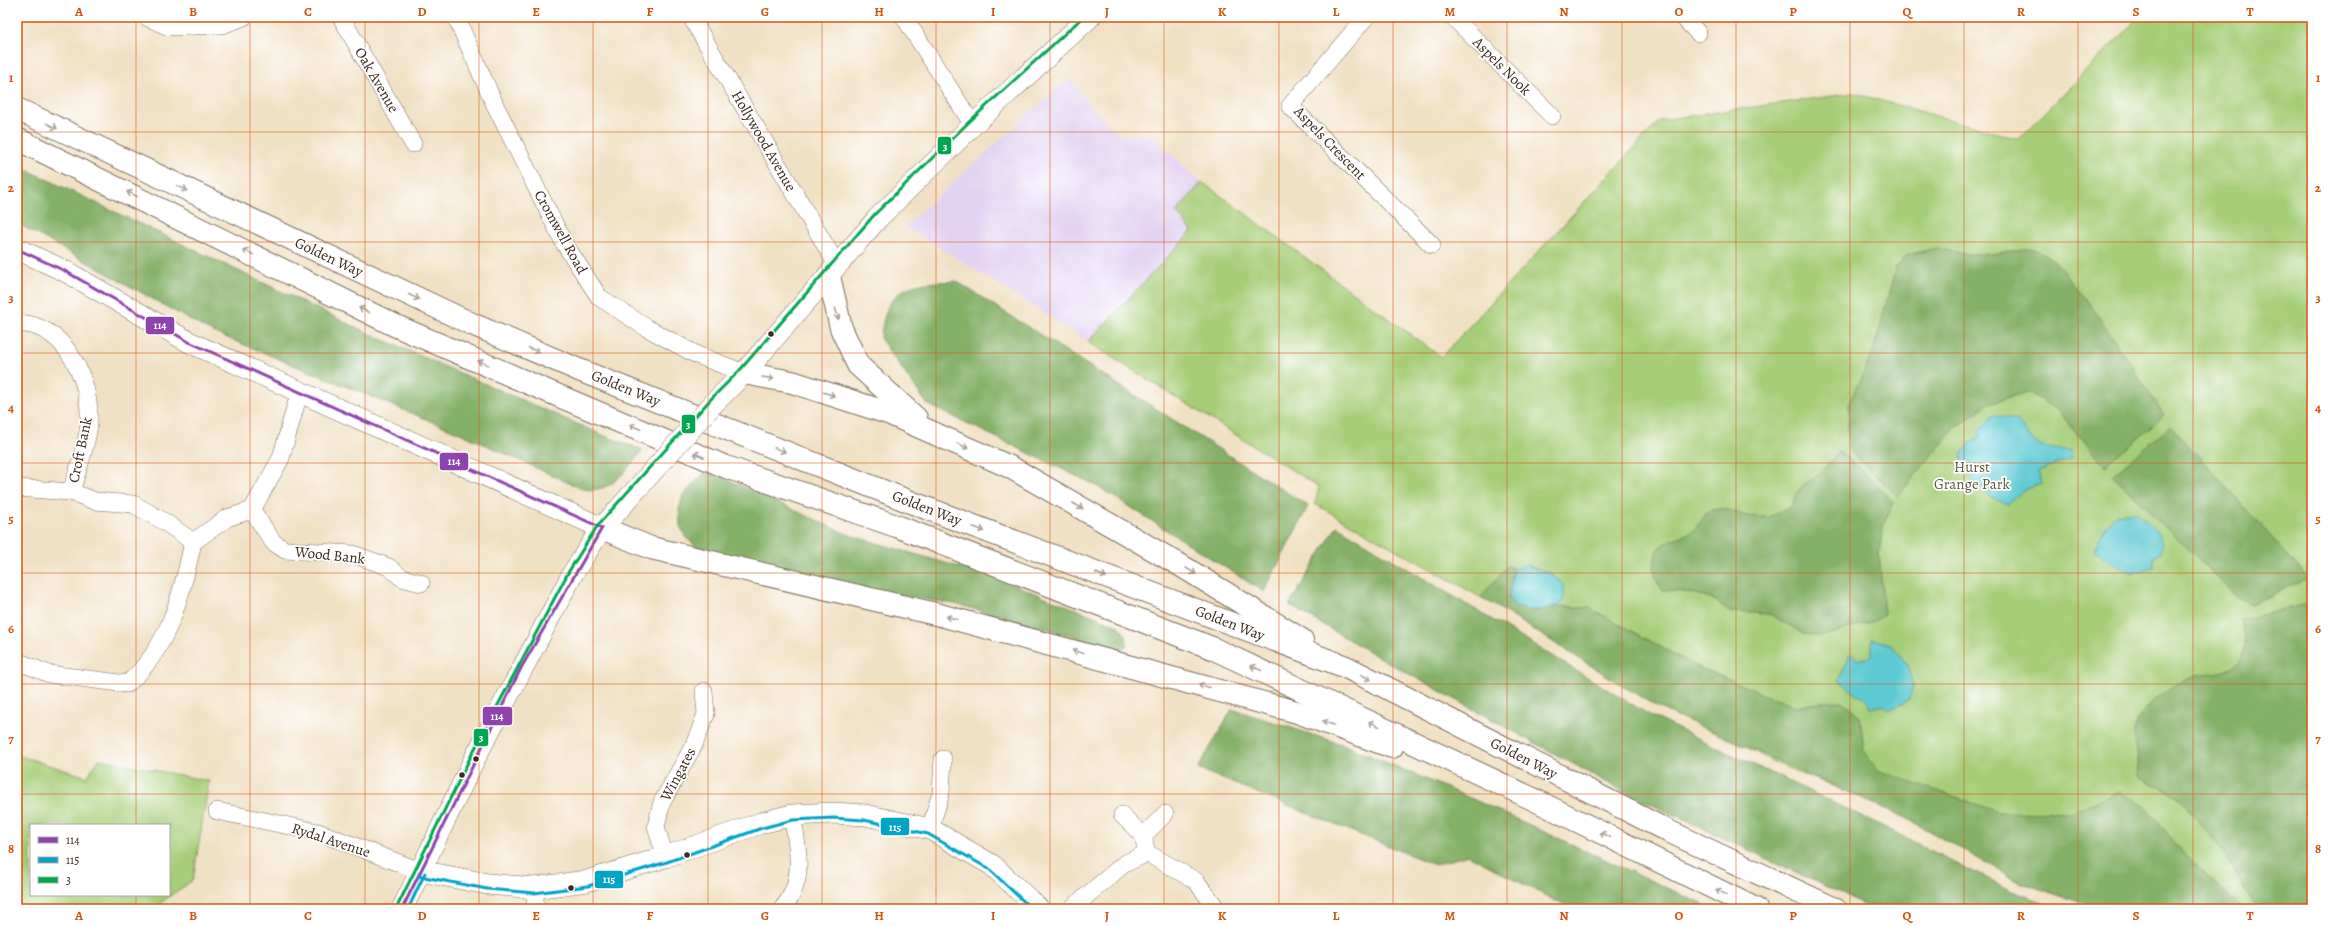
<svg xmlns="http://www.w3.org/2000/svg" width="2329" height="926" viewBox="0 0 2329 926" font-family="Alegreya,serif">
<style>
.built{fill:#e3d3f3}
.green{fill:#a6cd77;stroke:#707c4a;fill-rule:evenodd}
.forest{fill:#84b068;stroke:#606d43}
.water{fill:#5dc9d3;stroke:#4c7a78}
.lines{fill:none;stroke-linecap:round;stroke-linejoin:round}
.minor-casing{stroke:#7b6a58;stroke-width:18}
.tertiary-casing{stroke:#7b6a58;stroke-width:22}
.trunk-casing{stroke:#7b6a58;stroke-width:24}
.minor{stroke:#fff;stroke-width:17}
.tertiary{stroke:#fff;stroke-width:21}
.trunk{stroke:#fff;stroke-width:22}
.tertiary-bridge-casing{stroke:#7b6a58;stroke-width:22;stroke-linecap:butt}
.tertiary-bridge{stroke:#fff;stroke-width:21}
.bus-1-casing{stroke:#fff;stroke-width:6}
.bus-2-casing{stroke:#fff;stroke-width:6}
.bus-3-casing{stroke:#fff;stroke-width:6}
.bus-1{stroke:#8e44ad;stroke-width:3}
.bus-2{stroke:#03a3c5;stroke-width:3}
.bus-3{stroke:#00a651;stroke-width:3}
.oneway{stroke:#a79f9a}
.grid{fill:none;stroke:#d7540e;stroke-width:1;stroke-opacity:0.55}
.bus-dot{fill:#3b2a1e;stroke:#fff;stroke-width:1.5}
.labels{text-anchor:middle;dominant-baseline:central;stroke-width:3.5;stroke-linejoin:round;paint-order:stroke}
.street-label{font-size:15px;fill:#3b2a1e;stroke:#fff}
.park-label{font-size:15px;fill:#5b5b39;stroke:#fff}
.line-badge{stroke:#fff;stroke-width:1.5}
.badge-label{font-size:11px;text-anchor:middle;font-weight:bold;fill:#fff}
.neatline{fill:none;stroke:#d7540e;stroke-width:1.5}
.grid-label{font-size:13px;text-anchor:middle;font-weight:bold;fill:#d7540e}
</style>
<rect width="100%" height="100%" fill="#fff"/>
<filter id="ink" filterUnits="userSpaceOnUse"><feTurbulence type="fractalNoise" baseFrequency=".025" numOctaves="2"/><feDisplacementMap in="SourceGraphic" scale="8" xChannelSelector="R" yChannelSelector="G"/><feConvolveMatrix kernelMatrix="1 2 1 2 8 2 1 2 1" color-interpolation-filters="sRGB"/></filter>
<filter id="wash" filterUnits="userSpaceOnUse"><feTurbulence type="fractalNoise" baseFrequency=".012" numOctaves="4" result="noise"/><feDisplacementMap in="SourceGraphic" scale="16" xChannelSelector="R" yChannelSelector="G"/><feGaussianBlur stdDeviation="0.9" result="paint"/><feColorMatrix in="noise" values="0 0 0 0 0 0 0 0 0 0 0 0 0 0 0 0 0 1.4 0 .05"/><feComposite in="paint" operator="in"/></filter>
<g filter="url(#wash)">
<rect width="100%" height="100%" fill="#f1e1c4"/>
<path class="built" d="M1069,78L1092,108L1120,135L1150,134L1209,189L1423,344L1320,487L905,226Z"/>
<g class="green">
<path d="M2139,17H2312V909H2141L1775,763L1315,504L1319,487L1088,342L1192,231L1176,212L1202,182L1441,357L1660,120L1854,93L2019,139Z"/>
<path d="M17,755L87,777L99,759L209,781L193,880L152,909H17ZM31,825H169V895H31Z"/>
</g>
<g class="forest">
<path d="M17,165L368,333L605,436L643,450C626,469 612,495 582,489L460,433L208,330L26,228L17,225Z"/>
<path d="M1937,248L1964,254H1992L2031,248L2054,260L2092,307L2164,415L2106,466L2057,410L2028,392L1989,403L1955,428L1898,496L1851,452L1848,433L1849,403L1873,353L1896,267L1907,255Z"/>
<path d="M956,281L1308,506L1264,592L1097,486L927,404L880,338C882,328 884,314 889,305C904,280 931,283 956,281Z"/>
<path d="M2171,426L2308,578L2251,604L2237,597L2112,475Z"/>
<path d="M1839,452L1864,472L1893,502L1884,523L1879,552L1884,615L1875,621L1823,636L1804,634L1769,614L1729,612L1717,601L1692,593L1663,590C1651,576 1653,564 1658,548L1673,539L1693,532L1708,511L1722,508L1747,516L1769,517L1790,507L1800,489L1823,470Z"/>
<path d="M707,470L849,535L997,578L1119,626L1126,636L1127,645L1122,650L1111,649L1070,635L955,604L882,593L704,552L686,538L680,526L679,509L683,495Z"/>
<path d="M1337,526L1653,717L1874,822L2012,891L2062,909H1874L1621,790L1387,662L1289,605Z"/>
<path d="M1508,565L1513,569L1509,598L1534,612L1559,606L1590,608L1691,664L1773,698L1797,707L1820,702L1842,701L1860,715L1864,752L1877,770L1999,812L2069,813L2120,792C2157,809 2160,829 2186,855C2204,874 2225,891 2244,909H2101L2022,883L1904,817L1657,707L1481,597Z"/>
<path d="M2312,603V800L2309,814L2310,909H2257L2219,846L2178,796L2139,776C2139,766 2134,734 2135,728C2139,706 2176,682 2196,675C2203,673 2212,674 2220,672C2248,665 2249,643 2240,619Z"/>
<path d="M1232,709L1345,745L1477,801L1713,909H1571L1468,855L1435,865L1198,769Z"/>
</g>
<g class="water">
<path d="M1994,415L2017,420C2035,447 2039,449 2071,450V458L2039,471L2042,483L2023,490L2008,505C1986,496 1966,481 1961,456L1969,443L1980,438L1979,430Z"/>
<path d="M2136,512C2149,522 2163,533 2162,551L2153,557V567L2131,574L2094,551L2103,531L2116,514Z"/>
<path d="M1526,565L1548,572L1563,584L1564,600C1550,614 1531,611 1515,607L1509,598L1513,569Z"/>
<path d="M1872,639L1891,644L1907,664L1913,686L1909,700L1889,710L1884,705L1869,708L1868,700L1855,694L1846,685L1839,681L1850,654L1859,659L1872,657Z"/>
</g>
</g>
<g filter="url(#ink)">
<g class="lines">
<defs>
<g id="minor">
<path d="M146,17L169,27L222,25L244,17"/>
<path d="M341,17L413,144"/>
<path d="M456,17L495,105L564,243L599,297L647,328L697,355L744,373"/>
<path d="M691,17L837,265"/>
<path d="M904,17L973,125"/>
<path d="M1366,17L1290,106L1432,245"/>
<path d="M1453,17L1552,116"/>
<path d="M1683,17L1698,33"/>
<path d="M17,323C23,324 30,324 35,326C73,339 91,388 89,424C87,446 77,471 71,492"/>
<path d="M17,488L71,492L95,501L133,504L165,522L193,542"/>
<path d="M252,510L273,542L285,550L353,554L389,567L402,578L421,583"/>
<path d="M17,661L49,674L127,684C169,649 182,593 193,542L227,518L252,510L281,458L300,390"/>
<path d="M217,811L318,832L420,871"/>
<path d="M1122,815L1143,836"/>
<path d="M930,829L941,793L943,759"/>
<path d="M1147,853L1143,836L1165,814"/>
<path d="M665,857L656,826L662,802L694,745L706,714L704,691"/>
<path d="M534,888L536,909"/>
<path d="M782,909C806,882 798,848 792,815"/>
<path d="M1071,909L1124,864L1147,853L1196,881L1217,909"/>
</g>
<g id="tertiary">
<path d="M17,249L65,271L189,342L602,528"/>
<path d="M714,403L744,373L878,218L973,125L1090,17"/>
<path d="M420,871L488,884L534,888L587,881L665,857L761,823L792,815L833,813L865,815L930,829L992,865L1039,909"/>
<path d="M402,909L476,756L573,573L602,528L643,482"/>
</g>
<g id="trunk">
<path d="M17,109L472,324L579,370L913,503L1346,667L1668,831L1835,909"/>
<path d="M17,139L394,325L519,379L726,467L899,527L1212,648L1535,800L1756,909"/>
<path d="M829,276L841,328L858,365L916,418"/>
<path d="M744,373L792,382L888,413L1010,467L1180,565L1302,640"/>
<path d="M602,528L651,548L940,615L1297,712L1392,747"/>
</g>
</defs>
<use href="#minor" class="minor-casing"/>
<use href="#tertiary" class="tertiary-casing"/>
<use href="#trunk" class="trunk-casing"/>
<use href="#minor" class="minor"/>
<use href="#tertiary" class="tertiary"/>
<use href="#trunk" class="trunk"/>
<defs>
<path id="tertiary-bridge" d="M643,482L714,403"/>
</defs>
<use href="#tertiary-bridge" class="tertiary-bridge-casing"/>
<use href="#tertiary-bridge" class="tertiary-bridge"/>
<defs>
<g id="bus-1">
<path d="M17,249L65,271L189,342L602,528"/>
<path d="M402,909L521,668L602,528"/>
</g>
<g id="bus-2">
<path d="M419,876L487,889L534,893L588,886L667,862L762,828L793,820L833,818L864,820L928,834L989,869L1032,909"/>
<path d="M408,909L425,873"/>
</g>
<path id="bus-3" d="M397,907L472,754L569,571L598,525L710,400L740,370L875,214L970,121L1083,17"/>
</defs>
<use href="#bus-1" class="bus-1-casing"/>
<use href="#bus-2" class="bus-2-casing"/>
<use href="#bus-3" class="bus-3-casing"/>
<use href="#bus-1" class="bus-1"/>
<use href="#bus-2" class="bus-2"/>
<use href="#bus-3" class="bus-3"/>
</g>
<defs><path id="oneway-shaft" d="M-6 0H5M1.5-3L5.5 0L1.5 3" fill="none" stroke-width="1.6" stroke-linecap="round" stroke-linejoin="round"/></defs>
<g class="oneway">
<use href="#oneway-shaft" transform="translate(52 126) rotate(26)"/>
<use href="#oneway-shaft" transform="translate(182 188) rotate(26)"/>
<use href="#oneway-shaft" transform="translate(132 194) rotate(-154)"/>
<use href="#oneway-shaft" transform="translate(248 252) rotate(-153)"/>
<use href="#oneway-shaft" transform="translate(414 297) rotate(25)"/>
<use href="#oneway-shaft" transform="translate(364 310) rotate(-153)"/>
<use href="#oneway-shaft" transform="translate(837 314) rotate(74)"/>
<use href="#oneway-shaft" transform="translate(534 350) rotate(23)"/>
<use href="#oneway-shaft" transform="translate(483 363) rotate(-157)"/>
<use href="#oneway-shaft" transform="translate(768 378) rotate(10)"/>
<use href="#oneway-shaft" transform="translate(829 394) rotate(18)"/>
<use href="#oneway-shaft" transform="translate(635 427) rotate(-157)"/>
<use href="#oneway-shaft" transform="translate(963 446) rotate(24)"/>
<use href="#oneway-shaft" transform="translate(780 450) rotate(22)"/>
<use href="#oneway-shaft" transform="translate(699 455) rotate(-156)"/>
<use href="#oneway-shaft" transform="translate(1078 506) rotate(30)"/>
<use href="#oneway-shaft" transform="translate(979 529) rotate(21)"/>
<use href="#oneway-shaft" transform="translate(1191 571) rotate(32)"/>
<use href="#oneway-shaft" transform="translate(1101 575) rotate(21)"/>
<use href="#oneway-shaft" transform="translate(952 618) rotate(-165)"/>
<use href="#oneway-shaft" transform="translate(1078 652) rotate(-165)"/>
<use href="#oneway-shaft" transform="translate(1256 668) rotate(-155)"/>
<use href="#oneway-shaft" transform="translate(1366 677) rotate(27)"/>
<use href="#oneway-shaft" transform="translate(1204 686) rotate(-165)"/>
<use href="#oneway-shaft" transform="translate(1328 723) rotate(-160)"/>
<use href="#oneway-shaft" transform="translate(1374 724) rotate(-155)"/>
<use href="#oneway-shaft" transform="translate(1605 835) rotate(-154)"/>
<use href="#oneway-shaft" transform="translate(1721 892) rotate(-154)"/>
</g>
</g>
<path class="grid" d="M136,17V825M250,17V909M365,17V909M479,17V909M593,17V909M708,17V909M822,17V909M936,17V909M1050,17V909M1164,17V909M1279,17V909M1393,17V909M1507,17V909M1622,17V909M1736,17V909M1850,17V909M1964,17V909M2078,17V909M2193,17V909M17,132H2312M17,242H2312M17,353H2312M17,463H2312M17,573H2312M17,684H2312M17,794H2312M136,895V909"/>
<g class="bus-dot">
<circle cx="771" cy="334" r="3.5"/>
<circle cx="476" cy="759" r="3.5"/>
<circle cx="462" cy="775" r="3.5"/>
<circle cx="687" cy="855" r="3.5"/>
<circle cx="571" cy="888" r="3.5"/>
</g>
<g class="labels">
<g class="street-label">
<text transform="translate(1502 66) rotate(45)">Aspels Nook</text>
<text transform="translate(377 80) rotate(60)">Oak Avenue</text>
<text transform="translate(764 141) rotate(60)">Hollywood Avenue</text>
<text transform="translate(1330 143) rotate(46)">Aspels Crescent</text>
<text transform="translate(561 232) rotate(61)">Cromwell Road</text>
<text transform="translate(329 257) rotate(25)">Golden Way</text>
<text transform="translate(626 388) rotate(22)">Golden Way</text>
<text transform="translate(80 450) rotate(-78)">Croft Bank</text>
<text transform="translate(927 508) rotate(21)">Golden Way</text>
<text transform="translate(330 555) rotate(6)">Wood Bank</text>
<text transform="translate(1230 623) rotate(21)">Golden Way</text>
<text transform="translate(1524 758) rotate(27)">Golden Way</text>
<text transform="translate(678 774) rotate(-62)">Wingates</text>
<text transform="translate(331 840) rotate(18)">Rydal Avenue</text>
</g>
<g class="park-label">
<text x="1972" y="467">Hurst<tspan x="1972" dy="17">Grange Park</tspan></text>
</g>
</g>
<g class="line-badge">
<rect x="937" y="136" width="15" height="19" rx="4" fill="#00a651"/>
<rect x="145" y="316" width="30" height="19" rx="4" fill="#8e44ad"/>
<rect x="681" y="414" width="15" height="20" rx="4" fill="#00a651"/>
<rect x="439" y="452" width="30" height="19" rx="4" fill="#8e44ad"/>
<rect x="482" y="706" width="31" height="20" rx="4" fill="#8e44ad"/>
<rect x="473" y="728" width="16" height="19" rx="4" fill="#00a651"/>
<rect x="880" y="817" width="30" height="19" rx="4" fill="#03a3c5"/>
<rect x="594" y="870" width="30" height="19" rx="4" fill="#03a3c5"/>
</g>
<g class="badge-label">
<text x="945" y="150">3</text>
<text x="160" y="329">114</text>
<text x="688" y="428">3</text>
<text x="454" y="465">114</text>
<text x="497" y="720">114</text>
<text x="481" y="741">3</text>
<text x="895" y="831">115</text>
<text x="609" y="883">115</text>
</g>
<rect width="2329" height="926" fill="none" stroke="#fff" stroke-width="44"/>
<rect x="30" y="824" width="140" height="72" fill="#ffffff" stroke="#b1aaa5"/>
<rect x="38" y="837" width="20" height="6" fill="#8e44ad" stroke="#b1aaa5"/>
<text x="66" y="844" font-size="12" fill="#3b2a1e">114</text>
<rect x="38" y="857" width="20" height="6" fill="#03a3c5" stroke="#b1aaa5"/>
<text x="66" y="864" font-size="12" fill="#3b2a1e">115</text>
<rect x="38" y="877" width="20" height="6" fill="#00a651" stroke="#b1aaa5"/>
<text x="66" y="884" font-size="12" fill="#3b2a1e">3</text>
<rect x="22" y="22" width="2285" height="882" class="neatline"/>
<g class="grid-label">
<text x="79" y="16">A</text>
<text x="193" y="16">B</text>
<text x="308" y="16">C</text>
<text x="422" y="16">D</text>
<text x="536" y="16">E</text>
<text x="650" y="16">F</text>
<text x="765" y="16">G</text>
<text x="879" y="16">H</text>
<text x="993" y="16">I</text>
<text x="1107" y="16">J</text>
<text x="1222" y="16">K</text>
<text x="1336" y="16">L</text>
<text x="1450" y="16">M</text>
<text x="1564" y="16">N</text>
<text x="1679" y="16">O</text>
<text x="1793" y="16">P</text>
<text x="1907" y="16">Q</text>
<text x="2021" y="16">R</text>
<text x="2136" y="16">S</text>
<text x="2250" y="16">T</text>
<text x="11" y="82">1</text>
<text x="2318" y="82">1</text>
<text x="11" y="192">2</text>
<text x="2318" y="192">2</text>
<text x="11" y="302">3</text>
<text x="2318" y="302">3</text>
<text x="11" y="412">4</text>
<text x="2318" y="412">4</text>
<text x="11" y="523">5</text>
<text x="2318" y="523">5</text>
<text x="11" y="633">6</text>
<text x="2318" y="633">6</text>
<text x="11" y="743">7</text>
<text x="2318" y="743">7</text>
<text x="11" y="853">8</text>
<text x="2318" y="853">8</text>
<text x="79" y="920">A</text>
<text x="193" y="920">B</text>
<text x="308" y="920">C</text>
<text x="422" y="920">D</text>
<text x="536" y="920">E</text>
<text x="650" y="920">F</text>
<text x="765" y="920">G</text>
<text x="879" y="920">H</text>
<text x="993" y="920">I</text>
<text x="1107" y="920">J</text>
<text x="1222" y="920">K</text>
<text x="1336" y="920">L</text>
<text x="1450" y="920">M</text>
<text x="1564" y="920">N</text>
<text x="1679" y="920">O</text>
<text x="1793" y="920">P</text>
<text x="1907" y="920">Q</text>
<text x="2021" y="920">R</text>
<text x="2136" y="920">S</text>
<text x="2250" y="920">T</text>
</g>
</svg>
